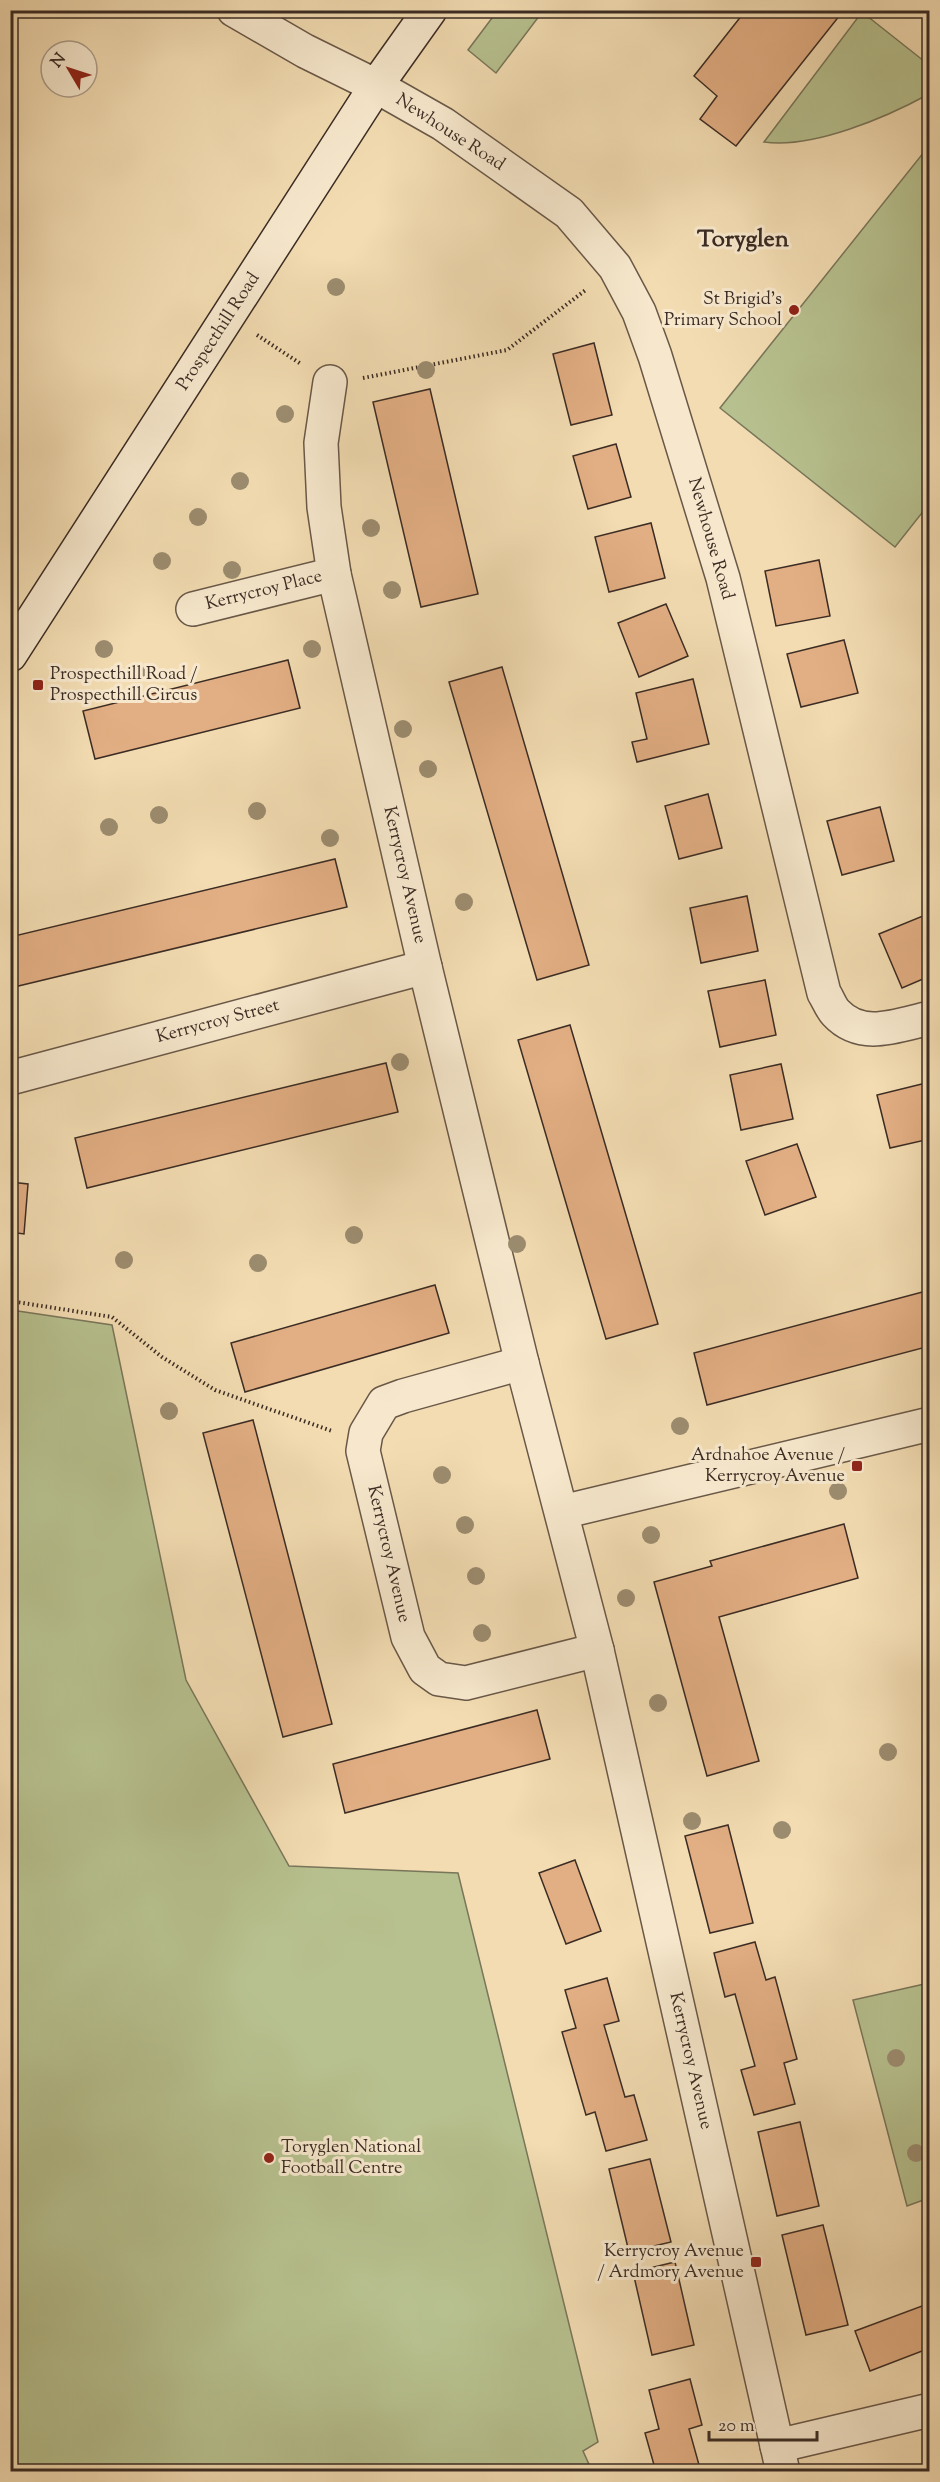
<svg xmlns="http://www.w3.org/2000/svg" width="940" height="2482" viewBox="0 0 940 2482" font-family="'Sorts Mill Goudy',serif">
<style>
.green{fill:#b7c18f;stroke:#79765a;stroke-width:1.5}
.building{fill:#e2ae83;stroke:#3b2c24;stroke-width:1.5}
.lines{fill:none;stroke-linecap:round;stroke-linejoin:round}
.minor-casing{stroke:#695848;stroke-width:36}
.secondary-casing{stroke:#3b2c24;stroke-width:36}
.path{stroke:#3b2c24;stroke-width:4;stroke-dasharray:1.5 3;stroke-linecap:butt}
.minor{stroke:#f7e8cd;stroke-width:33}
.secondary{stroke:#f7e8cd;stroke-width:33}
.tree{fill:#9c8c6f}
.poi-dot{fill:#8f2418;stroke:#f7e8cd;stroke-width:2}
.labels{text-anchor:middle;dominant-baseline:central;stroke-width:6;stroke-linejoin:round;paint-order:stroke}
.street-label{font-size:18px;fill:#3b2c24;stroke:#f7e8cd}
.poi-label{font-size:18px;fill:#3b2c24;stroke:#f7e8cd;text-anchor:end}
.district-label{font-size:24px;font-weight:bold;fill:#3b2c24;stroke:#f7e8cd}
</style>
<rect width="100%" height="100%" fill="#f3dcb2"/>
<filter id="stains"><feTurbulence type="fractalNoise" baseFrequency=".00333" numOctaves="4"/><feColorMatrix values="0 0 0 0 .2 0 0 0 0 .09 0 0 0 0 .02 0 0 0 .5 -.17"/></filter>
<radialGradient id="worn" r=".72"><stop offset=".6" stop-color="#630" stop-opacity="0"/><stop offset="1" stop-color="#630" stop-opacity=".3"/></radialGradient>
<g class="green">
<path d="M498,10L543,11L496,73L468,50Z"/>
<path d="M862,12L929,65V94C887,117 813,149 764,142Z"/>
<path d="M924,152L930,157L929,504L895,547L720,408Z"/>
<path d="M11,1310L112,1325L186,1680L289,1866L458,1873L598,2442L583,2451L592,2471H11Z"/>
<path d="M929,1983V2198L907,2206L853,2000Z"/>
</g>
<g class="building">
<path d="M746,10H844L736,146L700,119L717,96L694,76Z"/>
<path d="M594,343L612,415L571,425L553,354Z"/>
<path d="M430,389L478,594L421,607L373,402Z"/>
<path d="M616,444L631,497L588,509L573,456Z"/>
<path d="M651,523L665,578L609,592L595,537Z"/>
<path d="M819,560L830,616L776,626L765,571Z"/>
<path d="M666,604L688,656L639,677L618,623Z"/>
<path d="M844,640L858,693L801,707L787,654Z"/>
<path d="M288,660L300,708L95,759L83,711Z"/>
<path d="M502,667L589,965L537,980L449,682Z"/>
<path d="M693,679L709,744L637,762L632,742L647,739L636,693Z"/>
<path d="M708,794L722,848L679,859L665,806Z"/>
<path d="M880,807L894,861L842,875L827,821Z"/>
<path d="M335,859L347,907L10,988V937Z"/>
<path d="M747,896L758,951L701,963L690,908Z"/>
<path d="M930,913V976L902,988L879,934Z"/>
<path d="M765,980L776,1035L720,1047L708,991Z"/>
<path d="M570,1025L658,1324L606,1339L518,1040Z"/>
<path d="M386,1063L398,1112L87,1188L75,1138Z"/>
<path d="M781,1064L793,1119L741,1130L730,1075Z"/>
<path d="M930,1082V1139L890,1148L877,1095Z"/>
<path d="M797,1144L816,1197L765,1215L746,1161Z"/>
<path d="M10,1182L28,1184L24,1234L10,1232Z"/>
<path d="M435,1285L449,1333L245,1392L231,1343Z"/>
<path d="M930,1290V1346L707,1405L694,1353Z"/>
<path d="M253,1420L332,1724L283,1737L203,1433Z"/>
<path d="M844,1524L858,1578L719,1617L759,1761L707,1776L654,1582L712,1566L710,1561Z"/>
<path d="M930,1591V1621L923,1593Z"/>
<path d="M537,1710L550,1759L345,1813L333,1764Z"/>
<path d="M728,1825L753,1923L710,1933L685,1836Z"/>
<path d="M575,1860L601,1931L566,1944L539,1873Z"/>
<path d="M755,1942L766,1980L775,1977L797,2059L784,2063L795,2104L754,2115L741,2070L755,2066L735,1994L725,1997L714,1953Z"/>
<path d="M607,1978L619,2021L604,2025L625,2097L634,2095L647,2140L606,2151L595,2112L586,2115L562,2032L576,2028L565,1990Z"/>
<path d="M800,2122L819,2206L777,2216L758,2132Z"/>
<path d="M650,2159L671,2242L629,2252L609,2169Z"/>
<path d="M823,2225L848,2325L806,2335L782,2235Z"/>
<path d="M675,2262L694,2345L652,2355L633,2272Z"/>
<path d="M930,2303V2348L870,2371L855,2331Z"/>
<path d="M690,2379L702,2425L689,2429L701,2472H656L645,2433L659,2429L649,2390Z"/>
</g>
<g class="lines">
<defs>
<g id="minor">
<path d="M234,10L305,51L376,86L443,124L569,213L615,267L639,312L655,356L723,578L824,993C828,999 831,1008 836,1013C862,1041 898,1025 930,1018"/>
<path d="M330,382L321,443L324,507L334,574L425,967L522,1363L597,1650L783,2472"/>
<path d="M193,609L334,574"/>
<path d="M10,1078L425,967"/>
<path d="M522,1363L403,1396L384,1403L366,1433L363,1451L408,1637L425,1669L439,1679L466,1683L597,1650"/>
<path d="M562,1512L930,1424"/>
<path d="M777,2446L930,2410"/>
</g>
<path id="secondary" d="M10,655L376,86L430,10"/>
</defs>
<use href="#minor" class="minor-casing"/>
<use href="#secondary" class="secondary-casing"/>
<g class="path">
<path d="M257,335L301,364"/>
<path d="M363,378L507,350L587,289"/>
<path d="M10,1301L112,1317L162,1357L215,1390L332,1431"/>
</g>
<use href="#minor" class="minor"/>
<use href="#secondary" class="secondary"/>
</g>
<g class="tree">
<circle cx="336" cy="287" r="9"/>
<circle cx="426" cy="370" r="9"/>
<circle cx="285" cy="414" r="9"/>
<circle cx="240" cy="481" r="9"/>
<circle cx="198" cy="517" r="9"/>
<circle cx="371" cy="528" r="9"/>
<circle cx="162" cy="561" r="9"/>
<circle cx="232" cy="570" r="9"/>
<circle cx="392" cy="590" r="9"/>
<circle cx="104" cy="649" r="9"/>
<circle cx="312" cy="649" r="9"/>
<circle cx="149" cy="673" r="9"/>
<circle cx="403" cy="729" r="9"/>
<circle cx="428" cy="769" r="9"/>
<circle cx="257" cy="811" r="9"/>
<circle cx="159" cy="815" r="9"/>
<circle cx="109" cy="827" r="9"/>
<circle cx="330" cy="838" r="9"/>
<circle cx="464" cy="902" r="9"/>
<circle cx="400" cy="1062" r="9"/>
<circle cx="354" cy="1235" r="9"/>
<circle cx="517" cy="1244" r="9"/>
<circle cx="124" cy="1260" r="9"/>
<circle cx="258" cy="1263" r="9"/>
<circle cx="169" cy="1411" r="9"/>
<circle cx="680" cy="1426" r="9"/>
<circle cx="442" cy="1475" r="9"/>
<circle cx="838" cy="1491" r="9"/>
<circle cx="465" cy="1525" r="9"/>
<circle cx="651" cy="1535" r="9"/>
<circle cx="476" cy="1576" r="9"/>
<circle cx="626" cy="1598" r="9"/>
<circle cx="482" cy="1633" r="9"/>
<circle cx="658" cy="1703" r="9"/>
<circle cx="888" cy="1752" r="9"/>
<circle cx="692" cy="1821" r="9"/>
<circle cx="782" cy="1830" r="9"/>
<circle cx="896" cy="2058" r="9"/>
<circle cx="916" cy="2153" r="9"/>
</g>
<g class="poi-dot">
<circle cx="794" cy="310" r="6"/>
<rect x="32" y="679" width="12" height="12" rx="3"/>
<rect x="851" y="1460" width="12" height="12" rx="3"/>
<circle cx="269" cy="2158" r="6"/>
<rect x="750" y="2256" width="12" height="12" rx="3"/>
</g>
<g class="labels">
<g class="street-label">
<text transform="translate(450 133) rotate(33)">Newhouse Road</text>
<text transform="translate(219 332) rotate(-57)">Prospecthill Road</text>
<text transform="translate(710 539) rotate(74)">Newhouse Road</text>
<text transform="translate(264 591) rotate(-14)">Kerrycroy Place</text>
<text transform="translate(404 875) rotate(77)">Kerrycroy Avenue</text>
<text transform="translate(218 1022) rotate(-15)">Kerrycroy Street</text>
<text transform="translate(388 1554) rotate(77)">Kerrycroy Avenue</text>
<text transform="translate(690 2061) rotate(77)">Kerrycroy Avenue</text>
</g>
<g class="poi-label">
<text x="782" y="300">St Brigid's<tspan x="782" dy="21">Primary School</tspan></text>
<text x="50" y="675" text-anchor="start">Prospecthill Road /<tspan x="50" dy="21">Prospecthill Circus</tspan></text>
<text x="845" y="1456">Ardnahoe Avenue /<tspan x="845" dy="21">Kerrycroy Avenue</tspan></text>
<text x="281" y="2148" text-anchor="start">Toryglen National<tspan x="281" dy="21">Football Centre</tspan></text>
<text x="744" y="2252">Kerrycroy Avenue<tspan x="744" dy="21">/ Ardmory Avenue</tspan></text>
</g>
<g class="district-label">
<text x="743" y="240">Toryglen</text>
</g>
</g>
<rect width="940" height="2482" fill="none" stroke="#f3dcb2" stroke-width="36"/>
<rect x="12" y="12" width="916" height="2458" fill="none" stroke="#3b2c24" stroke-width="3"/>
<rect x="18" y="18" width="904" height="2446" fill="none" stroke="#3b2c24" stroke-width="1.5"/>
<g transform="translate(69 69) rotate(309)"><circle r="28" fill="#f7e8cd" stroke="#ac9d89" stroke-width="1.5"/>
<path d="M0-4.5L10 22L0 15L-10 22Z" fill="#8f2418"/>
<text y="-9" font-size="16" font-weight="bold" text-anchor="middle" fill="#3b2c24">N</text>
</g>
<path d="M709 2431v9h108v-9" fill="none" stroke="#3b2c24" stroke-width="3"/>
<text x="718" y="2431" font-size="18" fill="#3b2c24" stroke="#f7e8cd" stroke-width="4.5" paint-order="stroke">20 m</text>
<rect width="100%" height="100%" filter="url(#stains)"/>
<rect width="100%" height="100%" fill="url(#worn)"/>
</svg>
